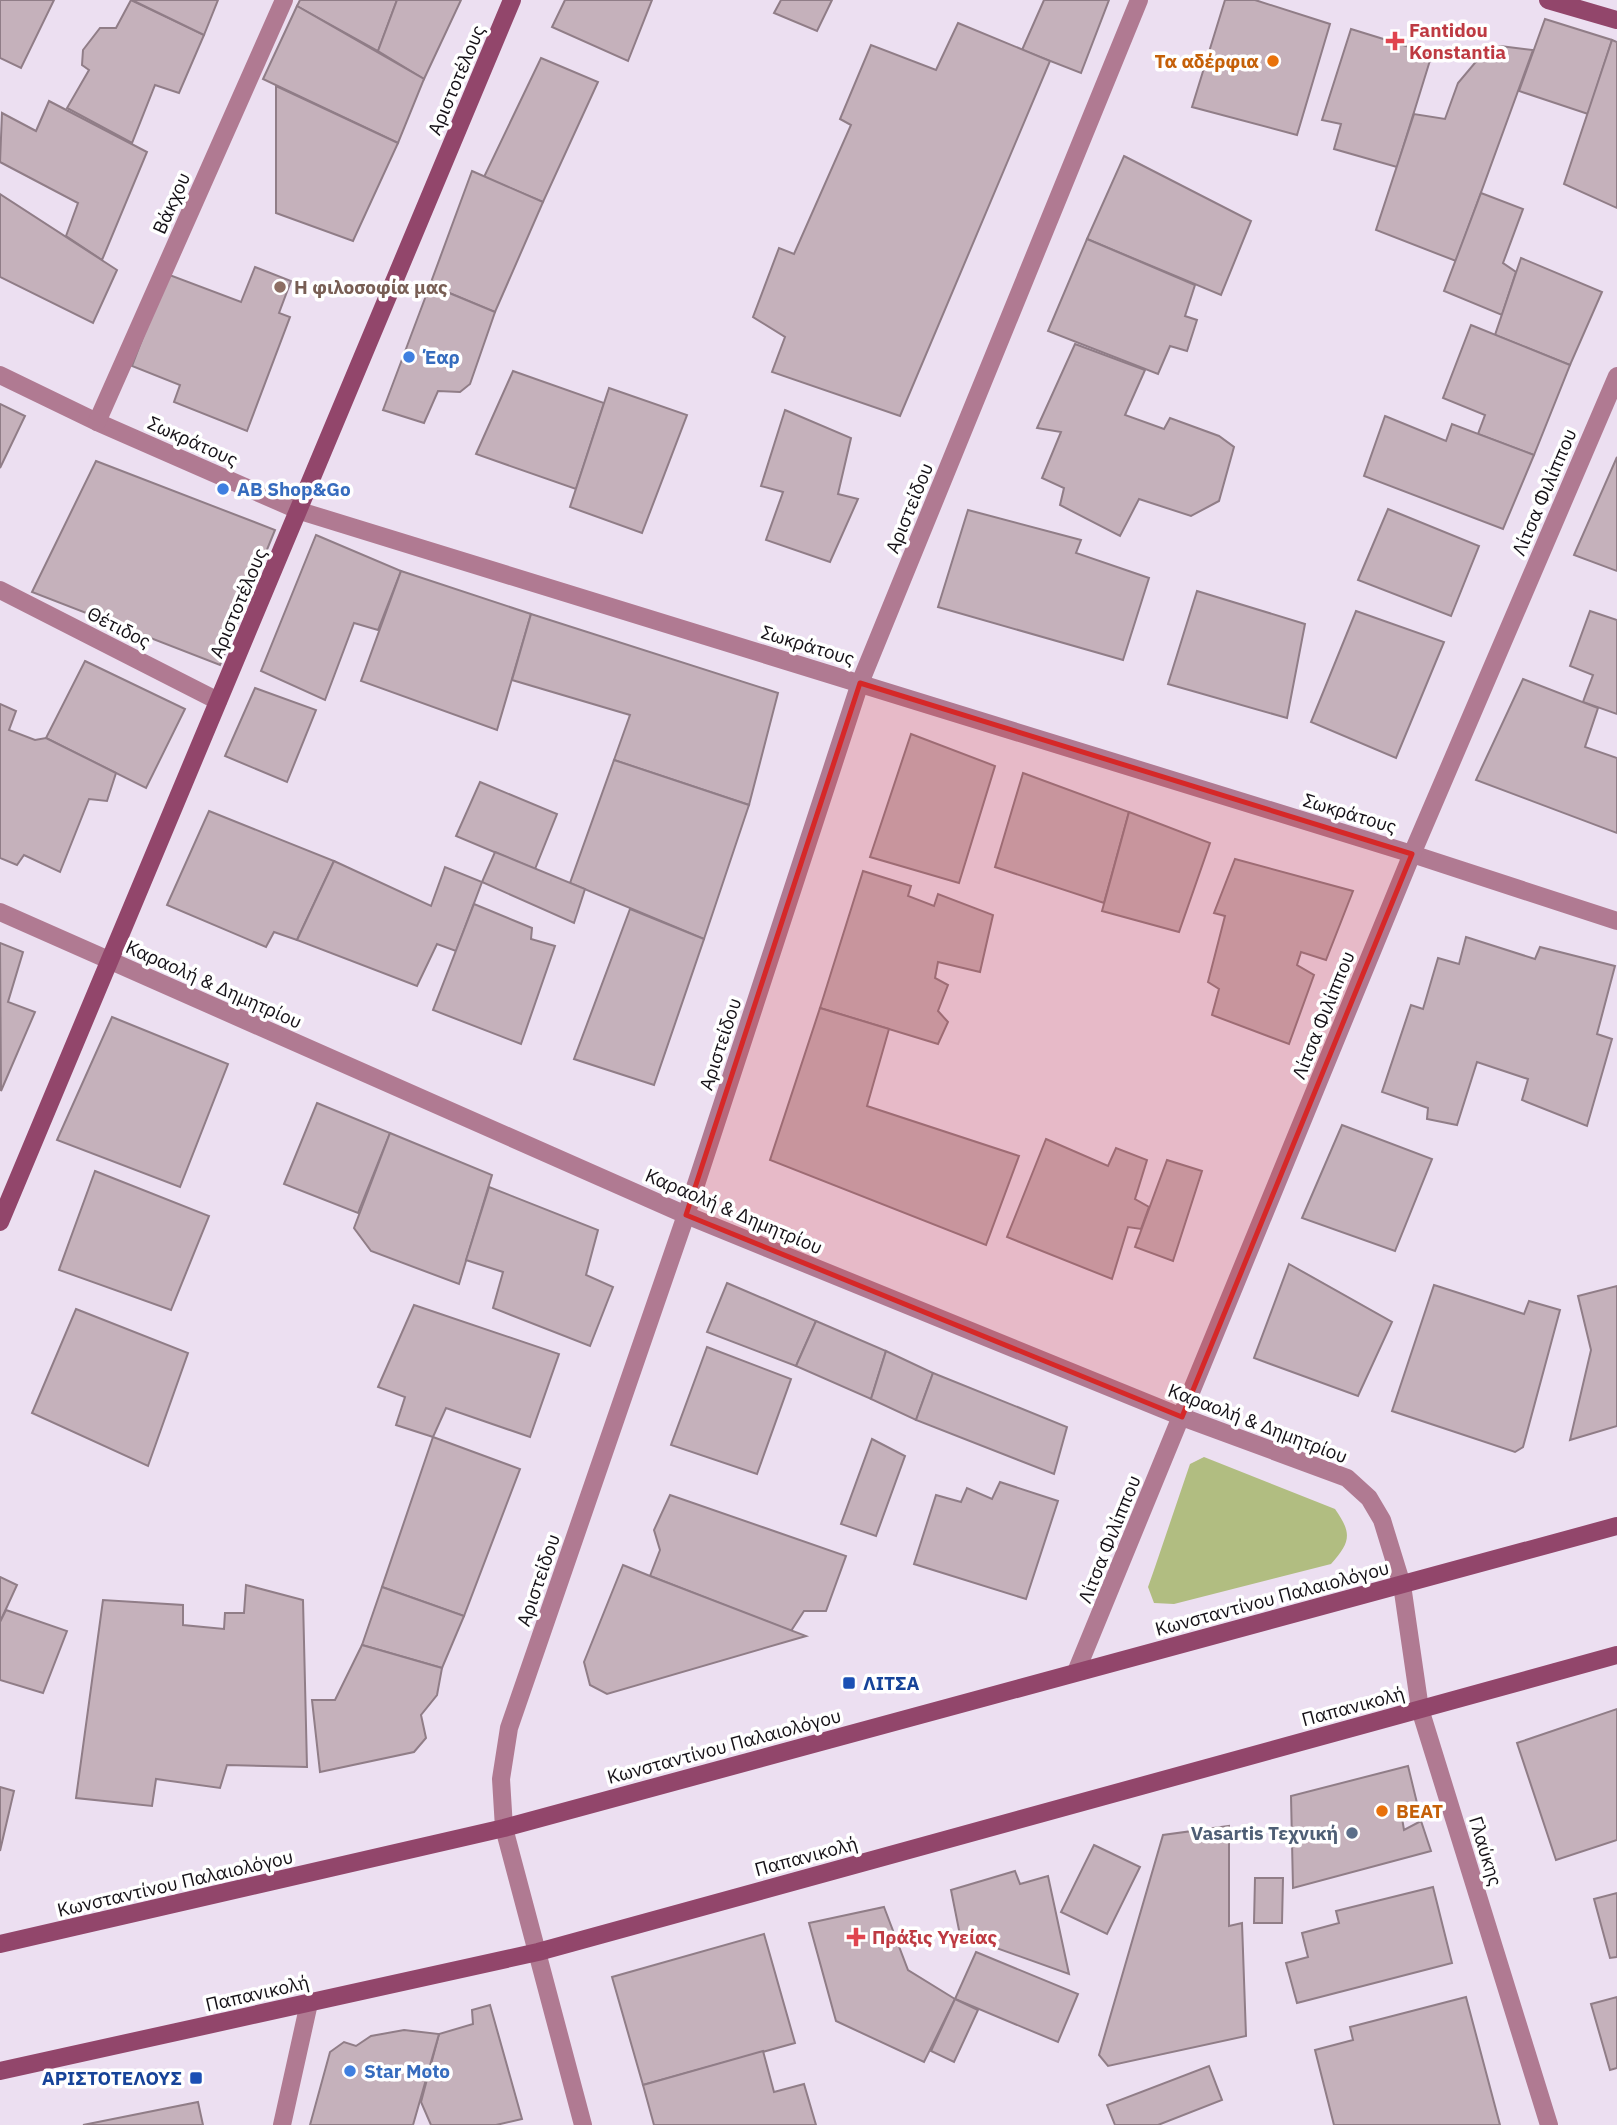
<svg xmlns="http://www.w3.org/2000/svg" width="1617" height="2125" viewBox="0 0 1617 2125" font-family="'IBM Plex Sans',sans-serif">
<style>
.green{fill:#b1bd81}
.building{fill:#c5b1bb;stroke:#907d87;stroke-width:2}
.lines{fill:none;stroke-linecap:round;stroke-linejoin:round}
.street{stroke:#b07a92;stroke-width:18}
.secondary{stroke:#92466b;stroke-width:18}
.marked{fill:#d62828;fill-opacity:0.2;stroke:#d62828;stroke-width:5;stroke-linejoin:round}
.health-dot{fill:#e0444e;stroke:#fff;stroke-width:2.5}
.food-dot{fill:#e8710a;stroke:#fff;stroke-width:2.5}
.education-dot{fill:#8d6e63;stroke:#fff;stroke-width:2.5}
.shop-dot{fill:#3f7fe0;stroke:#fff;stroke-width:2.5}
.transit-dot{fill:#1a4fb4;stroke:#fff;stroke-width:2.5}
.service-dot{fill:#5c6f8a;stroke:#fff;stroke-width:2.5}
.labels{text-anchor:middle;dominant-baseline:central;stroke-width:7;stroke-linejoin:round;paint-order:stroke}
.health-label{font-size:19px;font-weight:bold;fill:#be3a42;stroke:#fff;text-anchor:start}
.food-label{font-size:19px;font-weight:bold;fill:#c56008;stroke:#fff;text-anchor:end}
.street-label{font-size:19px;fill:#151117;stroke:#fff}
.education-label{font-size:19px;font-weight:bold;fill:#785e54;stroke:#fff;text-anchor:start}
.shop-label{font-size:19px;font-weight:bold;fill:#366cbe;stroke:#fff;text-anchor:start}
.transit-label{font-size:19px;font-weight:bold;fill:#164399;stroke:#fff;text-anchor:start}
.service-label{font-size:19px;font-weight:bold;fill:#4e5e75;stroke:#fff;text-anchor:end}
</style>
<rect width="100%" height="100%" fill="#ecdff1"/>
<path class="green" d="M1204,1457L1335,1509C1352,1533 1351,1542 1331,1564L1174,1604L1154,1603L1148,1587L1154,1570L1190,1464Z"/>
<g class="building">
<path d="M0,0H54L21,68L0,58Z"/>
<path d="M131,0L204,35L179,93L155,85L132,143L67,108L89,70L82,65L83,50L100,28H116Z"/>
<path d="M132,0H218L204,35Z"/>
<path d="M300,0H397L378,51L297,6Z"/>
<path d="M397,0H461L424,79L378,51Z"/>
<path d="M565,0H652L628,61L552,27Z"/>
<path d="M781,0H832L817,31L774,13Z"/>
<path d="M1044,0H1109L1081,73L1022,50Z"/>
<path d="M1225,0H1255L1330,24L1297,135L1192,107Z"/>
<path d="M297,6L424,79L398,143L263,79Z"/>
<path d="M1545,19L1612,40L1588,114L1519,91Z"/>
<path d="M958,23L1050,61L900,416L772,372L785,337L753,317L779,248L794,254L851,125L840,119L871,45L936,70Z"/>
<path d="M1351,29L1432,54L1397,167L1334,149L1341,124L1322,120Z"/>
<path d="M1612,40L1617,42V208L1564,184Z"/>
<path d="M1500,46L1533,50L1456,261L1376,230L1414,114L1445,119L1458,83L1479,58Z"/>
<path d="M541,58L598,82L543,202L484,177Z"/>
<path d="M276,86L398,143L353,241L276,213Z"/>
<path d="M49,101L147,152L102,260L66,236L78,203L0,162L2,113L36,131Z"/>
<path d="M1124,156L1251,221L1221,295L1087,239Z"/>
<path d="M472,171L543,202L495,312L430,285Z"/>
<path d="M1481,193L1523,209L1503,263L1516,272L1502,315L1444,291Z"/>
<path d="M0,194L117,270L93,323L0,277Z"/>
<path d="M1087,239L1195,285L1185,316L1197,320L1187,351L1170,346L1158,374L1048,331Z"/>
<path d="M1521,258L1602,292L1570,365L1495,335Z"/>
<path d="M255,267L291,281L279,313L290,317L247,431L174,402L180,385L132,366L167,274L241,302Z"/>
<path d="M430,285L495,312L470,384L460,392L438,391L424,423L383,410Z"/>
<path d="M1471,325L1570,365L1534,455L1478,434L1485,415L1443,398Z"/>
<path d="M1075,344L1145,370L1125,415L1164,429L1170,418L1219,436L1234,447L1219,501L1191,516L1139,499L1120,536L1060,505L1064,488L1042,478L1061,432L1037,428Z"/>
<path d="M513,371L604,403L576,489L476,454Z"/>
<path d="M609,388L687,415L642,533L570,507Z"/>
<path d="M0,404L25,416L0,468Z"/>
<path d="M785,410L851,438L838,494L858,499L830,562L766,540L783,492L761,486Z"/>
<path d="M1385,416L1446,441L1452,424L1534,455L1503,529L1364,476Z"/>
<path d="M1617,457V571L1574,555Z"/>
<path d="M96,461L275,530L220,665L32,592Z"/>
<path d="M1388,509L1479,546L1451,616L1358,580Z"/>
<path d="M968,510L1081,540L1076,553L1149,578L1123,660L938,607Z"/>
<path d="M316,535L401,571L378,630L354,623L325,700L261,671Z"/>
<path d="M401,571L531,614L497,730L361,681Z"/>
<path d="M1197,591L1305,624L1287,718L1168,684Z"/>
<path d="M1356,611L1444,642L1396,758L1311,722Z"/>
<path d="M1590,611L1617,620V714L1583,702L1593,675L1570,666Z"/>
<path d="M531,614L778,693L749,805L614,760L630,715L512,680Z"/>
<path d="M85,661L185,709L146,788L46,738Z"/>
<path d="M1523,679L1598,708L1585,747L1617,758V833L1476,780Z"/>
<path d="M255,688L316,710L287,782L225,756Z"/>
<path d="M0,704L16,711L9,730L35,740L46,738L116,773L107,801L89,799L60,872L24,855L17,865L0,858Z"/>
<path d="M911,734L995,766L959,883L870,857Z"/>
<path d="M614,760L749,805L704,939L570,883Z"/>
<path d="M1023,773L1129,812L1104,903L995,867Z"/>
<path d="M480,782L557,814L535,869L456,836Z"/>
<path d="M209,811L334,861L297,940L274,932L266,947L167,905Z"/>
<path d="M1129,812L1210,843L1179,932L1102,911Z"/>
<path d="M495,852L585,889L574,923L482,882Z"/>
<path d="M1235,859L1353,891L1326,960L1301,952L1297,965L1314,975L1289,1044L1212,1015L1219,989L1208,982L1225,916L1214,913Z"/>
<path d="M334,861L431,906L445,867L482,882L456,951L437,944L417,986L297,940Z"/>
<path d="M863,871L911,886L908,896L934,906L938,894L993,915L980,972L938,962L935,978L948,985L938,1011L948,1022L938,1044L820,1008Z"/>
<path d="M474,904L532,928L531,939L555,946L521,1044L433,1010Z"/>
<path d="M630,909L704,939L654,1085L574,1059Z"/>
<path d="M1466,937L1535,959L1540,947L1615,966L1597,1034L1612,1039L1587,1126L1522,1100L1528,1079L1477,1062L1457,1125L1427,1119L1428,1108L1382,1092L1411,1005L1423,1009L1438,958L1459,964Z"/>
<path d="M0,943L23,952L8,1002L35,1012L1,1091Z"/>
<path d="M820,1008L889,1029L867,1106L1019,1156L986,1245L770,1160Z"/>
<path d="M112,1017L228,1064L180,1187L57,1140Z"/>
<path d="M317,1103L390,1133L358,1213L284,1184Z"/>
<path d="M1342,1125L1432,1159L1395,1251L1302,1218Z"/>
<path d="M390,1133L492,1175L459,1284L371,1251L354,1228Z"/>
<path d="M1046,1139L1108,1166L1116,1148L1147,1160L1135,1199L1149,1207L1141,1229L1128,1227L1112,1279L1007,1237Z"/>
<path d="M1167,1160L1202,1171L1173,1261L1135,1247Z"/>
<path d="M95,1171L209,1216L171,1310L59,1270Z"/>
<path d="M489,1187L598,1230L586,1275L613,1287L590,1346L493,1308L503,1272L466,1260Z"/>
<path d="M1289,1264L1392,1322L1358,1396L1254,1358Z"/>
<path d="M727,1283L816,1321L796,1366L707,1332Z"/>
<path d="M1434,1285L1524,1314L1529,1301L1560,1310L1523,1447L1515,1452L1392,1411Z"/>
<path d="M1617,1286V1426L1570,1440L1591,1350L1578,1296Z"/>
<path d="M414,1305L559,1354L530,1437L446,1408L433,1437L396,1425L405,1397L378,1387Z"/>
<path d="M76,1309L188,1353L148,1466L32,1413Z"/>
<path d="M816,1321L886,1351L871,1399L796,1366Z"/>
<path d="M707,1347L791,1379L757,1474L671,1445Z"/>
<path d="M886,1351L933,1373L916,1420L871,1399Z"/>
<path d="M933,1373L1067,1427L1054,1474L916,1420Z"/>
<path d="M433,1437L520,1469L464,1616L382,1587Z"/>
<path d="M872,1439L905,1456L876,1536L841,1524Z"/>
<path d="M1000,1482L1058,1501L1026,1599L914,1564L936,1495L961,1502L967,1488L992,1499Z"/>
<path d="M670,1495L846,1556L826,1611H804L791,1631L650,1576L660,1550L654,1530Z"/>
<path d="M623,1565L650,1576L806,1636L607,1694L590,1685L584,1662Z"/>
<path d="M0,1577L17,1585L0,1622Z"/>
<path d="M246,1585L303,1600L307,1767L227,1765L220,1788L156,1779L152,1806L76,1798L103,1600L183,1605V1625L224,1629L225,1613H244Z"/>
<path d="M382,1587L464,1616L442,1668L362,1645Z"/>
<path d="M6,1610L67,1631L43,1693L0,1680V1622Z"/>
<path d="M362,1645L442,1668L437,1695L421,1715L426,1738L414,1752L320,1772L312,1700H335Z"/>
<path d="M1617,1709V1840L1556,1860L1517,1743Z"/>
<path d="M1408,1766L1418,1807L1401,1812L1404,1830L1421,1821L1431,1851L1293,1888L1291,1796Z"/>
<path d="M0,1787L14,1791L0,1851Z"/>
<path d="M1229,1826V1926L1242,1923L1246,2036L1108,2066L1099,2055L1163,1835Z"/>
<path d="M1094,1845L1140,1867L1107,1934L1061,1912Z"/>
<path d="M1015,1871L1020,1884L1048,1876L1069,1974L960,1935L951,1890Z"/>
<path d="M1255,1878H1283L1282,1923H1254Z"/>
<path d="M1433,1887L1452,1963L1297,2003L1286,1963L1308,1957L1302,1933L1339,1923L1336,1911Z"/>
<path d="M1617,1893V1957L1610,1958L1594,1899Z"/>
<path d="M884,1907L908,1970L955,1999L924,2062L836,2021L809,1923Z"/>
<path d="M764,1934L795,2043L643,2085L612,1977Z"/>
<path d="M976,1952L1078,1994L1058,2042L955,1999Z"/>
<path d="M1466,1997L1500,2125H1334L1315,2050L1353,2040L1350,2027Z"/>
<path d="M1617,1997V2068L1610,2070L1591,2004Z"/>
<path d="M955,1999L978,2010L954,2062L931,2051Z"/>
<path d="M490,2005L522,2119L496,2125H431L421,2102L439,2034L473,2024L472,2010Z"/>
<path d="M404,2030L439,2034L413,2125H310L330,2052L344,2042L356,2046L371,2036Z"/>
<path d="M763,2051L774,2092L804,2084L816,2125H654L643,2085Z"/>
<path d="M1209,2066L1222,2100L1158,2125H1115L1107,2105Z"/>
<path d="M198,2102L203,2125H83Z"/>
</g>
<g class="lines">
<g class="street">
<path d="M0,375L97,422L300,511L1412,854L1617,921"/>
<path d="M97,422L284,0"/>
<path d="M0,590L218,701"/>
<path d="M0,912L686,1215L1182,1417L1347,1478L1369,1498L1382,1520L1402,1585L1420,1709L1549,2125"/>
<path d="M1076,1672L1412,854L1617,376"/>
<path d="M282,2125L309,2003"/>
<path d="M583,2125L504,1828L501,1779L509,1728L686,1215L860,683L1139,0"/>
</g>
<g class="secondary">
<path d="M1548,0L1617,20"/>
<path d="M0,1222L512,0"/>
<path d="M0,1944L504,1828L1617,1526"/>
<path d="M0,2071L538,1952L1617,1655"/>
</g>
</g>
<path class="marked" d="M860,683L1412,854L1182,1417L686,1215Z"/>
<g class="health-dot">
<path d="M1391.5 30.5h7v7h7v7h-7v7h-7v-7h-7v-7h7z"/>
<path d="M852.5 1926.5h7v7h7v7h-7v7h-7v-7h-7v-7h7z"/>
</g>
<g class="food-dot">
<circle cx="1273" cy="61" r="7"/>
<circle cx="1382" cy="1811" r="7"/>
</g>
<circle class="education-dot" cx="280" cy="287" r="7"/>
<g class="shop-dot">
<circle cx="409" cy="357" r="7"/>
<circle cx="223" cy="489" r="7"/>
<circle cx="350" cy="2071" r="7"/>
</g>
<g class="transit-dot">
<rect x="842" y="1676" width="14" height="14" rx="3.5"/>
<rect x="189" y="2071" width="14" height="14" rx="3.5"/>
</g>
<circle class="service-dot" cx="1352" cy="1833" r="7"/>
<g class="labels">
<g class="health-label">
<text x="1409" y="30">Fantidou<tspan x="1409" dy="22">Konstantia</tspan></text>
<text x="872" y="1937">Πράξις Υγείας</text>
</g>
<g class="food-label">
<text x="1259" y="61">Τα αδέρφια</text>
<text x="1396" y="1811" text-anchor="start">ΒΕΑΤ</text>
</g>
<g class="street-label">
<text transform="translate(456 80) rotate(-67)">Αριστοτέλους</text>
<text transform="translate(171 203) rotate(-66)">Βάκχου</text>
<text transform="translate(193 441) rotate(24)">Σωκράτους</text>
<text transform="translate(1544 492) rotate(-67)">Λίτσα Φιλίππου</text>
<text transform="translate(909 508) rotate(-68)">Αριστείδου</text>
<text transform="translate(238 603) rotate(-67)">Αριστοτέλους</text>
<text transform="translate(119 627) rotate(27)">Θέτιδος</text>
<text transform="translate(808 645) rotate(17)">Σωκράτους</text>
<text transform="translate(1350 813) rotate(17)">Σωκράτους</text>
<text transform="translate(214 984) rotate(24)">Καραολή &amp; Δημητρίου</text>
<text transform="translate(1323 1015) rotate(-68)">Λίτσα Φιλίππου</text>
<text transform="translate(720 1044) rotate(-72)">Αριστείδου</text>
<text transform="translate(734 1211) rotate(23)">Καραολή &amp; Δημητρίου</text>
<text transform="translate(1258 1423) rotate(21)">Καραολή &amp; Δημητρίου</text>
<text transform="translate(1109 1539) rotate(-68)">Λίτσα Φιλίππου</text>
<text transform="translate(538 1580) rotate(-71)">Αριστείδου</text>
<text transform="translate(1272 1598) rotate(-15)">Κωνσταντίνου Παλαιολόγου</text>
<text transform="translate(1353 1706) rotate(-15)">Παπανικολή</text>
<text transform="translate(724 1746) rotate(-15)">Κωνσταντίνου Παλαιολόγου</text>
<text transform="translate(1486 1851) rotate(73)">Γλαύκης</text>
<text transform="translate(806 1856) rotate(-15)">Παπανικολή</text>
<text transform="translate(175 1883) rotate(-13)">Κωνσταντίνου Παλαιολόγου</text>
<text transform="translate(257 1993) rotate(-13)">Παπανικολή</text>
</g>
<g class="education-label">
<text x="294" y="287">Η φιλοσοφία μας</text>
</g>
<g class="shop-label">
<text x="423" y="357">Έαρ</text>
<text x="237" y="489">ΑΒ Shop&amp;Go</text>
<text x="364" y="2071">Star Moto</text>
</g>
<g class="transit-label">
<text x="863" y="1683">ΛΙΤΣΑ</text>
<text x="182" y="2078" text-anchor="end">ΑΡΙΣΤΟΤΕΛΟΥΣ</text>
</g>
<g class="service-label">
<text x="1338" y="1833">Vasartis Τεχνική</text>
</g>
</g>
</svg>
